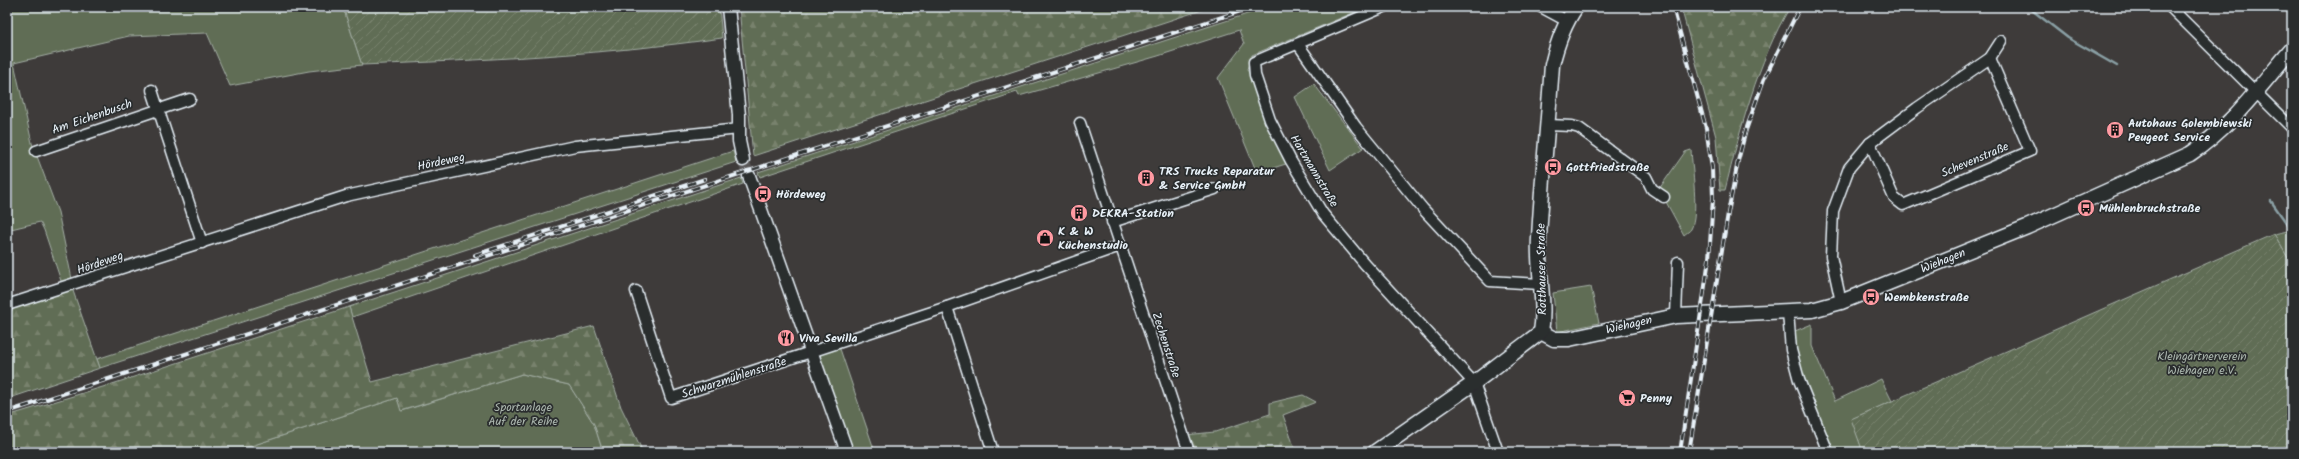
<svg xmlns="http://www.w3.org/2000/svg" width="2299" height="459" viewBox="0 0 2299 459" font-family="Kalam,sans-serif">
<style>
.green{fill:#616d54;stroke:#a4afa6}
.forest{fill:url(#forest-firs);stroke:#a4afa6}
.garden{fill:url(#garden-furrows);stroke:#a4afa6}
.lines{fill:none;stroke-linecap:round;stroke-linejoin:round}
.stream{stroke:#8aa0a5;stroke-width:2.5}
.tertiary-tunnel{stroke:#585656;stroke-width:12;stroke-dasharray:12 6;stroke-linecap:butt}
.minor-casing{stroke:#e8f1f8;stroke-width:13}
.tertiary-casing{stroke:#e8f1f8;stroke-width:15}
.secondary-casing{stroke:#e8f1f8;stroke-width:17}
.minor{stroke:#2a2d2e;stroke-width:10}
.tertiary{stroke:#2a2d2e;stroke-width:12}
.secondary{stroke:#2a2d2e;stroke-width:14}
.rail-casing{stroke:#e8f1f8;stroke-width:4}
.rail{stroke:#2a2d2e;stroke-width:2.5;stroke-dasharray:8;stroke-linecap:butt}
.labels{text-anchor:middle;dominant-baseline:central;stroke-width:3.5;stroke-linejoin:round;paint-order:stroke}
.street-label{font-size:12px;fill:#e8f1f8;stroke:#2a2d2e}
.poi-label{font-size:12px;font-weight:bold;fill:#e8f1f8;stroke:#2a2d2e;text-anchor:start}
.park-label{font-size:12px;fill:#abb6ae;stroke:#2a2d2e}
</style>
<defs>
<pattern id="forest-firs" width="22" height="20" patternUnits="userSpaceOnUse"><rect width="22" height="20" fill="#616d54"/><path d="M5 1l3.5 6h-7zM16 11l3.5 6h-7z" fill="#78826d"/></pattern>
<pattern id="garden-furrows" width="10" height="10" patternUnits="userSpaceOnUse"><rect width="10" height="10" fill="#616d54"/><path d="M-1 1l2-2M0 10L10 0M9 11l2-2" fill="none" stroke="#78826d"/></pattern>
</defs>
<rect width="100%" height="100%" fill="#3e3b3a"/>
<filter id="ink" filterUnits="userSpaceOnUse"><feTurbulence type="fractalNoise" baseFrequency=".025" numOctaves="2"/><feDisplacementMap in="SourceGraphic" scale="8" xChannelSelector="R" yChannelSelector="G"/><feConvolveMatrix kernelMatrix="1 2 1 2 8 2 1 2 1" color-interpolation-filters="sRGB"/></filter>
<g filter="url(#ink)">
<g class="green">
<path d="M7,7H343L362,65L309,71L230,86L207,33L129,36L14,63L32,143L58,212L73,284L63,287L44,230L40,222L7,230Z"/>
<path d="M1269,7H1367L1252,55L1247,69L1289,163L1257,173L1218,78L1244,44L1239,30L1158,56L1019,96L1017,92L760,177L758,172Z"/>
<path d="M1314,84L1363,148L1330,170L1295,97Z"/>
<path d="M1691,150C1692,167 1699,215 1691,229C1690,231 1686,233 1684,235L1659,189L1685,152Z"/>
<path d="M733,151L736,162L100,368L97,359Z"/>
<path d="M741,178L743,184L352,317L349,307Z"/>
<path d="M2292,230V265L2274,234Z"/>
<path d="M1591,287L1599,323L1557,332L1553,293Z"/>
<path d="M1812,324V346L1835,401L1881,379L1892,401L1852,419L1863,452H1830L1796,353L1795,331Z"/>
<path d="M839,346L875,452H849L815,353Z"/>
<path d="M522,374L569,385L594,424L603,452H243L242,449L397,398L402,411Z"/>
</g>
<g class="forest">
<path d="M739,7H1211L753,156Z"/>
<path d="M1681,7H1790C1757,63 1741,127 1725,190H1720L1716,137Z"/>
<path d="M72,288L100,368L7,399V307Z"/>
<path d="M349,307L372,382L594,326L621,407L643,452H603L594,424L569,385L522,374L401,411L397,398L242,449L243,452H7V416L106,386Z"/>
<path d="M1303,395L1316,402L1283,415L1296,452H1191L1185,435L1215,432L1270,414V403Z"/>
</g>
<g class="garden">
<path d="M343,7H719L722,38C603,55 482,60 362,65Z"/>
<path d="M2274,234L2292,265V452H1863L1851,419Z"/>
</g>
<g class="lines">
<g class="stream">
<path d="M2028,7L2068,38L2117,66"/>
<path d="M2271,201L2292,231"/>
</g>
<path class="tertiary-tunnel" d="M743,160L749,176"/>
<defs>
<g id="minor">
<path d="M1384,7L1254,62L1255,75L1270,120L1291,161L1323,214L1364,263L1474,383L1498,452"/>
<path d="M1541,7L1567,21"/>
<path d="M2170,7L2292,128"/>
<path d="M1298,44L1356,127L1423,209L1490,281L1540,284"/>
<path d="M152,90L202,243"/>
<path d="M1080,123L1189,452"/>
<path d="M1548,125L1572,126L1579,128L1646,177L1652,189L1664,197"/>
<path d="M1870,143L1894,198L1903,205L2030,151L1990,58"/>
<path d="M36,151L190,99"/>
<path d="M1112,222L1215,189"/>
<path d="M636,291L671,398L947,307L1120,246"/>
<path d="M1841,302L1831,256L1833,211L1849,168L1870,143L1917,108L1990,58L2001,41"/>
<path d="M7,305L346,196L575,146L739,129"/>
<path d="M947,307L993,452"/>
<path d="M1788,312L1791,350L1799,380L1828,452"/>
<path d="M1676,316L1678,262"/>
</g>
<g id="tertiary">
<path d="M728,7L739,115V141L743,160"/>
<path d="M749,176L847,452"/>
</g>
<g id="secondary">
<path d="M1541,332L1554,339H1569L1676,316L1812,310L1841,302L2027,227L2190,154C2230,128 2261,85 2292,49"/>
<path d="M1375,452L1474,383L1541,332C1546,302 1537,270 1539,238C1542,181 1548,123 1552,65C1557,44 1564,24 1576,7"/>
</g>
</defs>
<use href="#minor" class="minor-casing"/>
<use href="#tertiary" class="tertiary-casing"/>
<use href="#secondary" class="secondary-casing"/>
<use href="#minor" class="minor"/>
<use href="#tertiary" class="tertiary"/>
<use href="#secondary" class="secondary"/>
<defs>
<g id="rail">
<path d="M1673,7L1706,128L1712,168L1713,198L1709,259L1680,452"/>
<path d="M475,255L705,179"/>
<path d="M7,412L1253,7"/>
<path d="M1689,452L1728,213L1738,161L1746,130L1764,79L1800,7"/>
</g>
</defs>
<use href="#rail" class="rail-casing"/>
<use href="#rail" class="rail"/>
</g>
</g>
<defs>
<symbol id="building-disc" viewBox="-11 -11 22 22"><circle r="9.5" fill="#ff9aa2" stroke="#2a2d2e"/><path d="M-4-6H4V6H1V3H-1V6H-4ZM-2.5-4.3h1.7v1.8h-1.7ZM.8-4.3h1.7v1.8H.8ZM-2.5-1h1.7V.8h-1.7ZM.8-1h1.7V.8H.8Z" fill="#111"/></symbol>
<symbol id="bus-disc" viewBox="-11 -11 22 22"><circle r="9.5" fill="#ff9aa2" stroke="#2a2d2e"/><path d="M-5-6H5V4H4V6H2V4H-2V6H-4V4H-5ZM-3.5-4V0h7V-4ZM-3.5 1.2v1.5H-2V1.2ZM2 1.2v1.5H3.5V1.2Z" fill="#111"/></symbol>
<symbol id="shop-disc" viewBox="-11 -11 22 22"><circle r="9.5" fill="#ff9aa2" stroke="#2a2d2e"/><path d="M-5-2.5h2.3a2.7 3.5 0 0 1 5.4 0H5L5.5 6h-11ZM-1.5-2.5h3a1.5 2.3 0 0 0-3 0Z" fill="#111"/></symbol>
<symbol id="restaurant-disc" viewBox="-11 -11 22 22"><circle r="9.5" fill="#ff9aa2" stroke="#2a2d2e"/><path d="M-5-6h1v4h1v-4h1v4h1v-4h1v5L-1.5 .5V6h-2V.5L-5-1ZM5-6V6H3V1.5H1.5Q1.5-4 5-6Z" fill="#111"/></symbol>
<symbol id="supermarket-disc" viewBox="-11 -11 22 22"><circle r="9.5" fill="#ff9aa2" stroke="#2a2d2e"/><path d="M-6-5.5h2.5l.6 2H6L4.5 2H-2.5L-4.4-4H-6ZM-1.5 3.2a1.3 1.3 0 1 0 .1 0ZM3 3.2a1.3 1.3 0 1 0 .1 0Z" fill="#111"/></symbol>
</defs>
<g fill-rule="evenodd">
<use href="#building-disc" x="2105" y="120" width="20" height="20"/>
<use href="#bus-disc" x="1543" y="157" width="20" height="20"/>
<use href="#building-disc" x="1136" y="168" width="20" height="20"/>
<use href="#bus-disc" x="753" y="184" width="20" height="20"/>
<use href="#bus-disc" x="2076" y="198" width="20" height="20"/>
<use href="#building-disc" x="1069" y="203" width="20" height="20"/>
<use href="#shop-disc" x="1035" y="228" width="20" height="20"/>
<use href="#bus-disc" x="1861" y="287" width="20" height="20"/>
<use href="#restaurant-disc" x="776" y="328" width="20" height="20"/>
<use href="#supermarket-disc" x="1617" y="388" width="20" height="20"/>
</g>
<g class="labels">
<g class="street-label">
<text transform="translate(92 117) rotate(-19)">Am Eichenbusch</text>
<text transform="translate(1975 160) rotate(-23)">Schevenstraße</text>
<text transform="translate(441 162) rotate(-12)">Hördeweg</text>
<text transform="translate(1314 171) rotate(59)">Hartmannstraße</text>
<text transform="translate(1943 261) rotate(-22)">Wiehagen</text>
<text transform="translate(100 263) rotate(-19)">Hördeweg</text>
<text transform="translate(1542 269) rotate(-91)">Rotthauser Straße</text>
<text transform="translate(1629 325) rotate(-13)">Wiehagen</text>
<text transform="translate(1166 345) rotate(72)">Zechenstraße</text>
<text transform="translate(734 378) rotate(-18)">Schwarzmühlenstraße</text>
</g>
<g class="poi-label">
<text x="2128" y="123">Autohaus Golembiewski<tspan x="2128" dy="14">Peugeot Service</tspan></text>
<text x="1566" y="167">Gottfriedstraße</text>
<text x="1159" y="171">TRS Trucks Reparatur<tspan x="1159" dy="14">&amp; Service GmbH</tspan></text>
<text x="776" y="194">Hördeweg</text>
<text x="2099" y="208">Mühlenbruchstraße</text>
<text x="1092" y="213">DEKRA-Station</text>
<text x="1058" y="231">K &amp; W<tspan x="1058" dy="14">Küchenstudio</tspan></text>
<text x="1884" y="297">Wembkenstraße</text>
<text x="799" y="338">Viva Sevilla</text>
<text x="1640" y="398">Penny</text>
</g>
<g class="park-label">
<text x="2202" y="356">Kleingärtnerverein<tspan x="2202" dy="14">Wiehagen e.V.</tspan></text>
<text x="523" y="407">Sportanlage<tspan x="523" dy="14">Auf der Reihe</tspan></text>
</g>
</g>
<rect width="2299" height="459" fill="none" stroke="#2a2d2e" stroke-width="24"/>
<rect x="12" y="12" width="2275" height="435" fill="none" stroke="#e8f1f8" stroke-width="1.5" filter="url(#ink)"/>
</svg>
